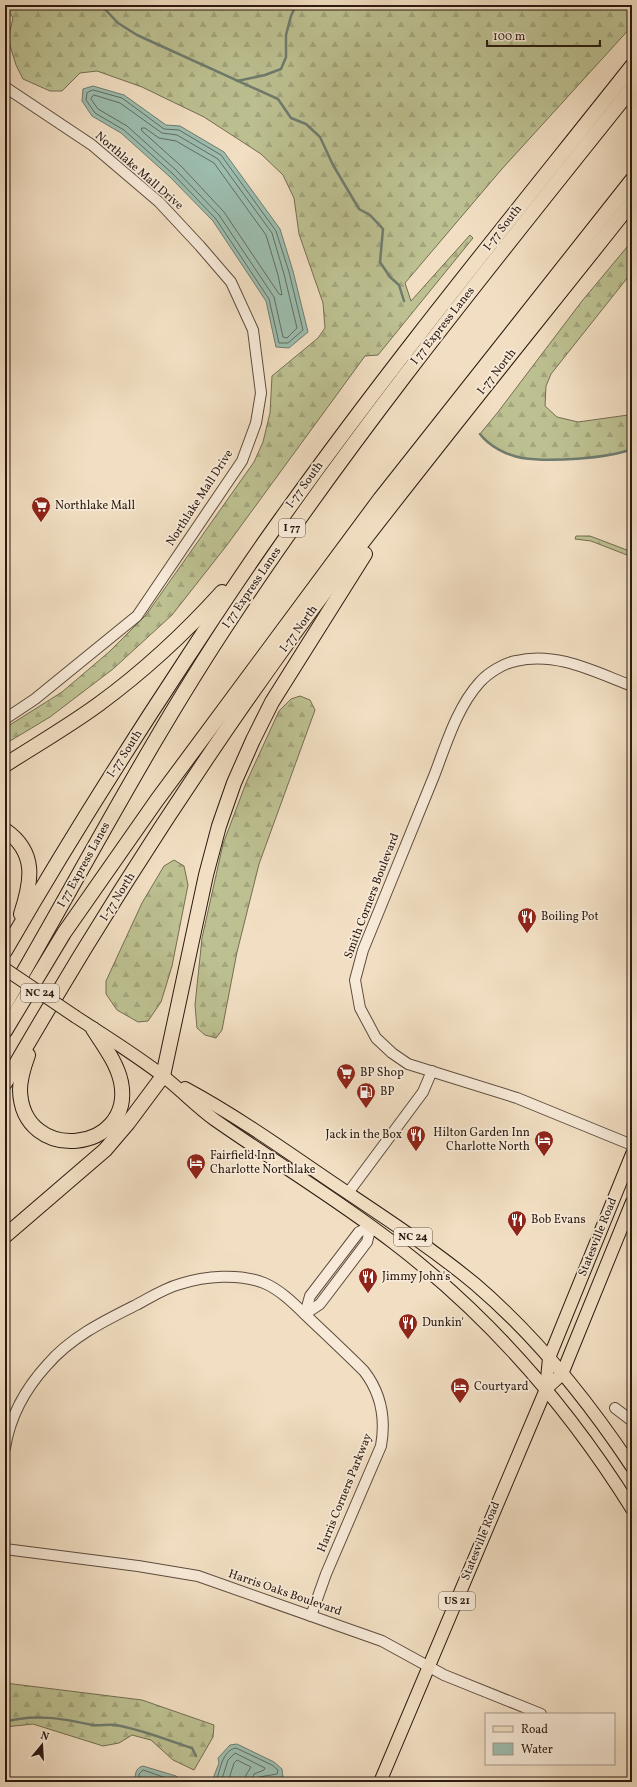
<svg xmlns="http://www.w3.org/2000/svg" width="637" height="1787" viewBox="0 0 637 1787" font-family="Vollkorn,serif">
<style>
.forest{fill:url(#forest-firs);stroke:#746e51}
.water{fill:#9cbdaf;stroke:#6f7c6f}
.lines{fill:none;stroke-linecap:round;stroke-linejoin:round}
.shore{stroke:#646c60;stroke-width:1}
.stream{stroke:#6f7c6f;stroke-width:2.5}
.minor-casing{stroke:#5d4b3d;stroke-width:12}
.major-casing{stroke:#2b1a10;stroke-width:14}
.highway-casing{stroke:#2b1a10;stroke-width:16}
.minor{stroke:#f7ead8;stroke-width:10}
.major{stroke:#f2dfc3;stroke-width:12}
.highway{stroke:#f2dfc3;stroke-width:14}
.major-bridge-casing{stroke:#2b1a10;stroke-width:14;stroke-linecap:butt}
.major-bridge{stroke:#f2dfc3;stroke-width:12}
.labels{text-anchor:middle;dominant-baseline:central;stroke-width:3.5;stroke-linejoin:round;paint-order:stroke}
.shield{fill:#f7ead8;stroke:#68584c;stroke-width:1}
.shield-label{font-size:11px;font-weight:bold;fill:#2b1a10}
.street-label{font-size:12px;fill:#2b1a10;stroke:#f7ead8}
.poi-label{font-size:12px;fill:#2b1a10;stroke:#f7ead8;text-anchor:start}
</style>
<defs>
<pattern id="forest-firs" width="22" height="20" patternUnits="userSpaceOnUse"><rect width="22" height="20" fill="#bdc192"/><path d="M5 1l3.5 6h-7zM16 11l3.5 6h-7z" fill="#a3a57d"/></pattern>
</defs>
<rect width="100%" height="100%" fill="#f2dfc3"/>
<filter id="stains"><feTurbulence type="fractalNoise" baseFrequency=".005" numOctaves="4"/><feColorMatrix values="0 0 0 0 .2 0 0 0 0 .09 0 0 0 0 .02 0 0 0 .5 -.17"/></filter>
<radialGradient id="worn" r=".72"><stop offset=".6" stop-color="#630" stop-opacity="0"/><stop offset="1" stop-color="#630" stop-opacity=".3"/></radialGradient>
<g class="forest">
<path d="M632,5V26L501,170L405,283L411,301L470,235L473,238L378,355L365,356L227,545L172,615L113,669L50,717L5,744V728L62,692L109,652L146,615L254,462L263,442L270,413L272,376L318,338L325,328L323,303L299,234L294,198L283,175L261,154L204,117L142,87L97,71L80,73L62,91H50L23,79L16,65L8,39L13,18L5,5Z"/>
<path d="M632,241V272L551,374L546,386L545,406L557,417L578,422L628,415L632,413V449C606,459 549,462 522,458C506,455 489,446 480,434L498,412L582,301Z"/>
<path d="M576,536H590L632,552V557L591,541L575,539Z"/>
<path d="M300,696L310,700L315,710L259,864L237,952L222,1030L216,1038L205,1035L197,1028L195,1005L202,938L223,844L246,783L279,711L291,699Z"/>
<path d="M174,860L184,866L188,885L172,966L161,1002L148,1021L138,1022L117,1010L106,994V981L142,903L164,866Z"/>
<path d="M5,1683L142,1700L214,1725L213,1737L194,1770L173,1760L151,1740L132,1735L119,1743L103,1746L33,1724L5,1727Z"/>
</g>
<g class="water">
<path d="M93,86L124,95L166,125L180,126L224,152L280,229L293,271L308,332L289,348L276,347L266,301L213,221L170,177L121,133L92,116L82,101L83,89Z"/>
<path d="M237,1744L274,1762L282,1769L283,1777L248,1782L212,1781L219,1763L218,1758L230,1745Z"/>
<path d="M143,1766L176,1776L185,1782H135C135,1775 135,1768 143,1766Z"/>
</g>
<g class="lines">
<g class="shore">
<path d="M93,90L122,98L164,129L179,130L221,155L276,231L289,272L303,330L288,343H279L269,299L216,219L173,174L124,130L95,113L86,100L87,93Z"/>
<path d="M94,95L120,103L162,133L177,135L218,159L272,233L284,274L297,328L287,338L283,337L274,297L219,215L176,170L127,126L98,109L91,99Z"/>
<path d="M142,128H145L159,138L176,141L214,163L266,235L278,275L282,295L279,294L224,212L181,166L142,131Z"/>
<path d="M139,1782V1774L143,1770L178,1782"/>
<path d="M216,1782C220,1771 222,1750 236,1748L272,1765L278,1770L277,1774L259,1777L256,1782"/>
<path d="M221,1782L228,1760L235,1753L265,1768L264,1770L254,1774L251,1782"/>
<path d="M228,1782L234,1763L237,1760L251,1767L246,1775L245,1782"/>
</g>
<g class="stream">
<path d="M101,5L118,23L137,35L278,99L291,118L306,124L320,137L333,165L359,209L370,215L383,229L380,262L390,277L399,285L404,301"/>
<path d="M237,81L265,75L281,69L286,57V35L291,16L296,5"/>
<path d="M480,434C489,446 506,455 522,458C549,462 606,459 632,449"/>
<path d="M5,1722C34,1713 64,1719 93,1725C100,1726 107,1724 115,1725C141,1729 166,1740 192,1748L196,1756"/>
</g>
<defs>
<g id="minor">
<path d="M5,87L92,145L159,202L200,246L231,282L253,330L261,393L256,423L242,461L137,616L35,699L5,719"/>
<path d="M632,686C595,672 556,651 516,661C504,663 488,673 480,682C457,707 446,745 434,776C410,834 387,892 363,950L355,980L360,1008L376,1038L392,1053L408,1064L517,1098L632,1145"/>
<path d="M348,1193L423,1092L432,1071"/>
<path d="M305,1314L310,1296L359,1232L371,1226"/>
<path d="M305,1314L320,1304L367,1242L371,1226"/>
<path d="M615,1408L632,1421"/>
<path d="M5,1448C10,1417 26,1388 47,1365C71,1337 104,1321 136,1305C151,1297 165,1288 180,1284C205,1276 239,1273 264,1283C283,1291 298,1308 313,1322C330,1338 347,1354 364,1371C381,1393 386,1418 381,1446L326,1574L311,1616"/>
<path d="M5,1549L138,1566L198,1576L382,1641L444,1675L541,1714"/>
</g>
<g id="major">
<path d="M76,1017C105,1036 136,1055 163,1076C181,1090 197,1107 215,1120C275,1162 337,1199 395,1244C490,1317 569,1408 632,1509"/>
<path d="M185,1088C235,1115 282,1148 330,1181C379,1214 429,1246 475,1284C536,1336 588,1401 632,1467"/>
<path d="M546,1389L562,1374L632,1202"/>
<path d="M380,1782L546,1389L549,1358L632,1154"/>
</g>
<g id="highway">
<path d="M5,765C36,745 69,726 99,704C144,671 185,633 222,592"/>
<path d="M5,830C37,852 32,881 21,914"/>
<path d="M5,951C61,854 121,758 183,664C215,615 247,566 281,519C392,363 513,216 632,66"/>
<path d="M5,1004C81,874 150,740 234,614C356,430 495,260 632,88"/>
<path d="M5,1031L64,933L157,800L380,499L632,180"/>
<path d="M28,1055C24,1066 20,1078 20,1090C22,1165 135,1153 121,1082C117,1063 104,1046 93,1029"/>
<path d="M5,1083C105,909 215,738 335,578C432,451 533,327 632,202"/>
<path d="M5,1236L105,1150L128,1123L163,1076L206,875L219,826L234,783L253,740L272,702L365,554"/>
</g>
</defs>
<use href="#minor" class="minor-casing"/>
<use href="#major" class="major-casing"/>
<use href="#highway" class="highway-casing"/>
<use href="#minor" class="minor"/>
<use href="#major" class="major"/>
<use href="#highway" class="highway"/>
<defs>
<path id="major-bridge" d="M5,969L76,1017"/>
</defs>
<use href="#major-bridge" class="major-bridge-casing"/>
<use href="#major-bridge" class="major-bridge"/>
</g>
<defs>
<symbol id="supermarket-pin" viewBox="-11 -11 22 30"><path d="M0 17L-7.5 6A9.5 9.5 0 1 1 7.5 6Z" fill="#8f2418" stroke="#f7ead8"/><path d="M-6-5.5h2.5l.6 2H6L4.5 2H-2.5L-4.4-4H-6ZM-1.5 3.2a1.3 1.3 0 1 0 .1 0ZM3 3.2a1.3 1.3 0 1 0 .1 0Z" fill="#fff"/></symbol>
<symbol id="restaurant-pin" viewBox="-11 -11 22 30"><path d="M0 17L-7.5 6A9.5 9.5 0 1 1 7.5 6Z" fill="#8f2418" stroke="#f7ead8"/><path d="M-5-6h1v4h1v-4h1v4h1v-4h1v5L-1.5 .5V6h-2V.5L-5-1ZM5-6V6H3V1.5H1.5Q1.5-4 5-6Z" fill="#fff"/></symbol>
<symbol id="fuel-pin" viewBox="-11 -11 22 30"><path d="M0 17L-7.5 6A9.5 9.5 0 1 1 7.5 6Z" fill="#8f2418" stroke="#f7ead8"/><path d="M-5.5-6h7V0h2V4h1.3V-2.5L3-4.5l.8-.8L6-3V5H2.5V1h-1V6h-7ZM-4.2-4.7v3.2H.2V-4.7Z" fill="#fff"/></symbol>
<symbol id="hotel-pin" viewBox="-11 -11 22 30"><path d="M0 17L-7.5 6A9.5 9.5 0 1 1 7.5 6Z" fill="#8f2418" stroke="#f7ead8"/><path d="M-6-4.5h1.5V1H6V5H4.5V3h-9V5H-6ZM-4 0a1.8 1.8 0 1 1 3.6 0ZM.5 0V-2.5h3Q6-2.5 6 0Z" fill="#fff"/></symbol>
</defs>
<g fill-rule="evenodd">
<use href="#supermarket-pin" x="30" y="495" width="22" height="30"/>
<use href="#restaurant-pin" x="516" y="906" width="22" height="30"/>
<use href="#supermarket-pin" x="335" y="1062" width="22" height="30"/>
<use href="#fuel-pin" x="355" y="1081" width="22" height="30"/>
<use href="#restaurant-pin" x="405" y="1124" width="22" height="30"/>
<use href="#hotel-pin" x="533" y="1129" width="22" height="30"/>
<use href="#hotel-pin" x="185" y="1152" width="22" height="30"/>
<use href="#restaurant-pin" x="506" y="1209" width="22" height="30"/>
<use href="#restaurant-pin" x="357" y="1266" width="22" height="30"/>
<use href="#restaurant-pin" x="397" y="1312" width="22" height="30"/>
<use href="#hotel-pin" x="449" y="1376" width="22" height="30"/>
</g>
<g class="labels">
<g class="shield">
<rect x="279" y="519" width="26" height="18" rx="3"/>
<rect x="21" y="984" width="38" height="18" rx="3"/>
<rect x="394" y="1228" width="38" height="18" rx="3"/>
<rect x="439" y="1592" width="36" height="18" rx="3"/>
</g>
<g class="shield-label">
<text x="292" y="528">I 77</text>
<text x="40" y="993">NC 24</text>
<text x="413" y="1237">NC 24</text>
<text x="457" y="1601">US 21</text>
</g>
<g class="street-label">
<text transform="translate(139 171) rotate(41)">Northlake Mall Drive</text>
<text transform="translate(503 228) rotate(-52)">I-77 South</text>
<text transform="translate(443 326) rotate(-52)">I 77 Express Lanes</text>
<text transform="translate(497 372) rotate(-52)">I-77 North</text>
<text transform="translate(305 485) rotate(-54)">I-77 South</text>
<text transform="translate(200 498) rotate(-57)">Northlake Mall Drive</text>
<text transform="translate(252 588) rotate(-56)">I 77 Express Lanes</text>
<text transform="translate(299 629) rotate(-54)">I-77 North</text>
<text transform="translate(125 754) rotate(-57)">I-77 South</text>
<text transform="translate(84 865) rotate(-61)">I 77 Express Lanes</text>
<text transform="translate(372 896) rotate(-69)">Smith Corners Boulevard</text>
<text transform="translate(118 897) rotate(-58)">I-77 North</text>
<text transform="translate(598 1237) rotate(-68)">Statesville Road</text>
<text transform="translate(345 1493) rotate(-68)">Harris Corners Parkway</text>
<text transform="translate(481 1541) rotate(-68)">Statesville Road</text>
<text transform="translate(285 1593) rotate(19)">Harris Oaks Boulevard</text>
</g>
<g class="poi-label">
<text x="55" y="506">Northlake Mall</text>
<text x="541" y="917">Boiling Pot</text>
<text x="360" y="1073">BP Shop</text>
<text x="380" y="1092">BP</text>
<text x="530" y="1133" text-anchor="end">Hilton Garden Inn<tspan x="530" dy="14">Charlotte North</tspan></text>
<text x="402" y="1135" text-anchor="end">Jack in the Box</text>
<text x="210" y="1156">Fairfield Inn<tspan x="210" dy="14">Charlotte Northlake</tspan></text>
<text x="531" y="1220">Bob Evans</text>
<text x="382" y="1277">Jimmy John's</text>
<text x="422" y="1323">Dunkin'</text>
<text x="474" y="1387">Courtyard</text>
</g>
</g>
<rect width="637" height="1787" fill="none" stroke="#f2dfc3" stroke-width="20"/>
<rect x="6" y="6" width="625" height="1775" fill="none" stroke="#2b1a10" stroke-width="2"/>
<rect x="10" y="10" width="617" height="1767" fill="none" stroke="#2b1a10"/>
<rect x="485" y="1713" width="130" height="52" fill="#f7ead8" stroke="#a59788"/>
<rect x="493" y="1726" width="20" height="6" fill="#f2dfc3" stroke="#a59788"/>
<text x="521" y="1733" font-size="12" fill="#2b1a10">Road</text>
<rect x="493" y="1743" width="20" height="12" fill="#9cbdaf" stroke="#a59788"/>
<text x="521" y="1753" font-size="12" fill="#2b1a10">Water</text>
<g transform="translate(42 1745) rotate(18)" stroke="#f7ead8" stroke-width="3" paint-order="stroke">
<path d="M0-3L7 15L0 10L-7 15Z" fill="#2b1a10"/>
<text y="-6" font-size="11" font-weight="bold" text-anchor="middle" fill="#2b1a10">N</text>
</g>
<path d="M487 40v6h113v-6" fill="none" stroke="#2b1a10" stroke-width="2"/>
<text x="493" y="40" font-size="12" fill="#2b1a10" stroke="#f7ead8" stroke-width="3" paint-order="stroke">100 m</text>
<rect width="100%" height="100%" filter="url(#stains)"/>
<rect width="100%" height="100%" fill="url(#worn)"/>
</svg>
